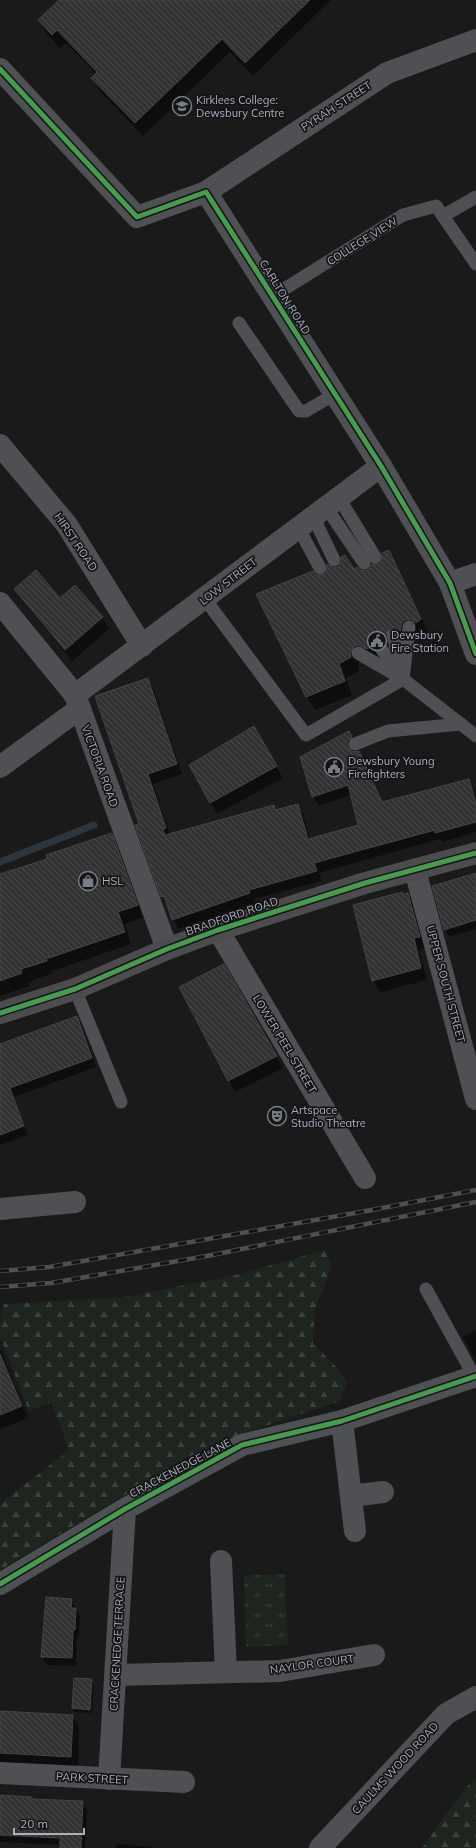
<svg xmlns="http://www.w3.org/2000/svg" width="476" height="1848" viewBox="0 0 476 1848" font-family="Mulish,sans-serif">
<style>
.grass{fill:url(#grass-tufts)}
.forest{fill:url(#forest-firs)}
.shadow{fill:#0007}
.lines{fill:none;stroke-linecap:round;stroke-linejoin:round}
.stream{stroke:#2c363e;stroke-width:7}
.building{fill:url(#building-back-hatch);stroke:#434447}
.service{stroke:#4e5054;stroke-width:13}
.minor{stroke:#4e5054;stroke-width:22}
.tertiary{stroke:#4e5054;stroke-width:22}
.primary{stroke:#4c4c4f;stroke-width:22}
.rail-casing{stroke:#4e4f53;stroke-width:4.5}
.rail{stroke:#141417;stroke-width:3;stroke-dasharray:9;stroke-linecap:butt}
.cycleway-casing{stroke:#141417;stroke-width:8}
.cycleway{stroke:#469c4c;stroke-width:5}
.labels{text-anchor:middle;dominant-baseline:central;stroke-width:3.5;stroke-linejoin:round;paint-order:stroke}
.poi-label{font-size:11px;fill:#abb0bc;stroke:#141417;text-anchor:start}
.street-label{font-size:11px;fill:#abb0bc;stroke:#141417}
</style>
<defs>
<pattern id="grass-tufts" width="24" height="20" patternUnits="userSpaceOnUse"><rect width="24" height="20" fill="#1d251e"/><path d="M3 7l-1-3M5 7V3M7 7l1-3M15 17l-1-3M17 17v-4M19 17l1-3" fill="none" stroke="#3b423d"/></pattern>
<pattern id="forest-firs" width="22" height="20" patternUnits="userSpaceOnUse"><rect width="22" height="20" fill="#1d251e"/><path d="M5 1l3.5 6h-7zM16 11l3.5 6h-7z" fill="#3b423d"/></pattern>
<pattern id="building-back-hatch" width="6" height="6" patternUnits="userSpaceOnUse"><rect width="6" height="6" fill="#323233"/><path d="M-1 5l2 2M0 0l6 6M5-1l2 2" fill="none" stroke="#4d4d4f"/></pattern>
</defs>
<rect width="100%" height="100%" fill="#1a1a1b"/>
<path class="grass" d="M285,1574L288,1645L246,1647L244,1575Z"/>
<g class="forest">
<path d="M324,1250L332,1266L315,1310L313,1344L333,1363L347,1381L340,1401L256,1429L188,1457L0,1570V1504L69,1450L51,1402L29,1411L0,1336V1323L4,1304L125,1297L236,1275Z"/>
<path d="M476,1779V1848H422L465,1788Z"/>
</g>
<g class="shadow">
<path d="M61,0H331L253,76L230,52L143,136L100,91L92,78L96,74L66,43L60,48L47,34L39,21Z"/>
<path d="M388,551L429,634L424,636L419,633L414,634L392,653L381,650L377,655L378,661L362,660L358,664L359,671L346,678L352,695L315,710L307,697L316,576H324L333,569L365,572L380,565Z"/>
<path d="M15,589L60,599L102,618L109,629L72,661L22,600Z"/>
<path d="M148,679L153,688L182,774L153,784L170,835L273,806L276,811L298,805L303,814L310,839L359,826L351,795L319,806L313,797L301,758L348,732L356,747L352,753L364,762L383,803L469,781L476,796V832L442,842L440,839L319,873L322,881L254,899L255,903L178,929L162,896L140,824Z"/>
<path d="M253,728L283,778L217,814L190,766Z"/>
<path d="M111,834L118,846L144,917L125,924L131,944L52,971L53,973L28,982L29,986L0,996V875L48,859Z"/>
<path d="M476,874V929L449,937L445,929Z"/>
<path d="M408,894L414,905L426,948L419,950L427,980L380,992L373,980Z"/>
<path d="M223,965L283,1068L235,1092L181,987Z"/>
<path d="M77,1017L82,1026L96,1067L14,1097L28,1135L0,1145V1045Z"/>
<path d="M476,1330V1361L463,1337Z"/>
<path d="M0,1348L28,1418L0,1429Z"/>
<path d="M46,1598L71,1600L76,1608L80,1617L79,1637H77L76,1666L47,1665L42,1657Z"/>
<path d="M91,1680L94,1684L92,1713L75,1712L73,1708Z"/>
<path d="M0,1712L73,1716L79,1727L78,1768L0,1764Z"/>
<path d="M0,1796L32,1800L82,1802L87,1810L85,1848H61V1845L0,1842Z"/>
<path d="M117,1844L152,1847L153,1848H116Z"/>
</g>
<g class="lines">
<path class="stream" d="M0,862L94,825"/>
</g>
<g class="building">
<path d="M59,0H310L245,63L222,39L135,123L91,78L97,72L57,30L52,35L38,20Z"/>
<path d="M389,550L421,619L416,623L410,619L405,620L402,623L400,631L395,627L388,629L384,640L380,636H373L370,640V647L367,649L358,645L354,646L350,653L351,657L339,664L345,681L306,697L256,594L313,571L316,575H323L327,572V564L333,568L338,567L342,561L341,557L345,555L354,569L357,567L360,570L365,571L369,569L372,564H379L382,560V553Z"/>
<path d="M36,570L60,598L75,585L103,617L65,650L14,589Z"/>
<path d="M148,678L177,764L148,774L166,828L163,830L165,835L274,805L275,810L298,804L308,839L358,825L348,785L312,797L300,757L349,731L352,737L347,742L348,747L353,752L359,751L382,802L469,779L476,803V822L435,833V830L314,863L317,871L249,890L250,893L172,920L164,896L161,897L135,825L139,824L95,696Z"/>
<path d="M254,726L277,766L210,803L189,765Z"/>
<path d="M112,833L138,905L118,912L125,932L46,959L47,961L21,969L22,973L0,981V874L47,859L46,855Z"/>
<path d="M476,873V920L444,930L432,886Z"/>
<path d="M402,892V894L408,893L420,937L414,938L421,968L372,981L353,905Z"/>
<path d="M224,964L277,1056L228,1081L179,987Z"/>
<path d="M77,1016L92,1058L10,1088L24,1126L0,1135V1044Z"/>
<path d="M0,1354L22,1406L0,1415Z"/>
<path d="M46,1597L72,1599L71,1608H76L75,1630H73L72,1658L41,1657Z"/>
<path d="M74,1678L92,1679L90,1710L72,1708Z"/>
<path d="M0,1711L73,1715L71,1757L0,1753Z"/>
<path d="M0,1795L32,1797V1799L83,1801L81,1848H60V1838L0,1835Z"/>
</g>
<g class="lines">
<g class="service">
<path d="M443,216L476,197"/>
<path d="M273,296L403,215L436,206L476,264"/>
<path d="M239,323L299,411H306L335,394"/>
<path d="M339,498L375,557"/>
<path d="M326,507L364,563"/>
<path d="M313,516L334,560"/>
<path d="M298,527L320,568"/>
<path d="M205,599L306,735L403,679"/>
<path d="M393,635L401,669"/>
<path d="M377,643L400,674"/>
<path d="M358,653L403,679L476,736"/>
<path d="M403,679L409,627"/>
<path d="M355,744L388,731L461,724"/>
<path d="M75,989L121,1102"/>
<path d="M426,1289L474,1376"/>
</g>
<g class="minor">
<path d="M0,69L137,217L206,192L381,466L450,583L476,654"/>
<path d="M206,192L387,73L476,40"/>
<path d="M0,445L67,525L142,646"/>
<path d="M450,583L476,574"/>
<path d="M0,603L75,695L167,949"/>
<path d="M75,695L381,466"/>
<path d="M0,767L79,709"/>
<path d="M415,870L476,1099"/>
<path d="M218,930L365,1178"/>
<path d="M0,1209L75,1202"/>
<path d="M342,1421L355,1531"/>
<path d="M351,1496L383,1492"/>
<path d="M221,1561L226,1672"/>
<path d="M116,1675L280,1671L374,1655"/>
<path d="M0,1773L184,1782"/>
<path d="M109,1779L125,1509"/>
<path d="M320,1848L446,1714L476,1697"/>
</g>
<path class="tertiary" d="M0,1584L125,1509L242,1445L342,1421L476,1376"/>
<path class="primary" d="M0,1013L75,989L167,949L218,930L365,883L476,853"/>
<defs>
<g id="rail">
<path d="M0,1271L49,1267L372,1210L476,1190"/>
<path d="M0,1287L51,1283L207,1256L476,1202"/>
</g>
</defs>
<use href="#rail" class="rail-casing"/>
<use href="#rail" class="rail"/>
<defs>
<g id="cycleway">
<path d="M0,69L137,217L206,192L381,466L450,583L476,654"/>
<path d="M0,1013L75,989L167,949L218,930L365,883L476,853"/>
<path d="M0,1584L125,1509L242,1445L342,1421L476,1376"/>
</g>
</defs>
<use href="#cycleway" class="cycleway-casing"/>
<use href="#cycleway" class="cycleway"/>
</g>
<defs>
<symbol id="university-ring" viewBox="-11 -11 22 22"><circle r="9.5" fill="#141417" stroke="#787c84" stroke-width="1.5"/><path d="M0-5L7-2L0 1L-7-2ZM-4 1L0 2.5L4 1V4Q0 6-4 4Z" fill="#787c84"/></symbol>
<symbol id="civic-ring" viewBox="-11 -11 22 22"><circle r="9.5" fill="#141417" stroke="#787c84" stroke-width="1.5"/><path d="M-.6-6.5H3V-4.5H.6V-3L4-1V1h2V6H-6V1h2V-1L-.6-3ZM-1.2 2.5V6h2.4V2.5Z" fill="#787c84"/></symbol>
<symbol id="shop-ring" viewBox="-11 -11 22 22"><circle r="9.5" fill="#141417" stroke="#787c84" stroke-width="1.5"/><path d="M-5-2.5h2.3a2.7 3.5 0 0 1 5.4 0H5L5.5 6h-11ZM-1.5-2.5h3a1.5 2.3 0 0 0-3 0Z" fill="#787c84"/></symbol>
<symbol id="theatre-ring" viewBox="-11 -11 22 22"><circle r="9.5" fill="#141417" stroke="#787c84" stroke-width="1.5"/><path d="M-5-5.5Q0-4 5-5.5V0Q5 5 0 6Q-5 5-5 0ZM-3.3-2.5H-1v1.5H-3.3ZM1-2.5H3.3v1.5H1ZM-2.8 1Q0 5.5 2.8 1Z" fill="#787c84"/></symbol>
</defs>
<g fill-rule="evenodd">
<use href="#university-ring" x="171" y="95" width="22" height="22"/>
<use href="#civic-ring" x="366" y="630" width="22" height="22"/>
<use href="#civic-ring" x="323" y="756" width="22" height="22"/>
<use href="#shop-ring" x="77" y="870" width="22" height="22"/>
<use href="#theatre-ring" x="266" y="1105" width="22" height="22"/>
</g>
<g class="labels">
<g class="poi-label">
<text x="196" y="100">Kirklees College:<tspan x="196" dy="13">Dewsbury Centre</tspan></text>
<text x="391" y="635">Dewsbury<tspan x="391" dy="13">Fire Station</tspan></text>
<text x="348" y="761">Dewsbury Young<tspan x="348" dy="13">Firefighters</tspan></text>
<text x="102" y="881">HSL</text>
<text x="291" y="1110">Artspace<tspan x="291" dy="13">Studio Theatre</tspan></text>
</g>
<g class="street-label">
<text transform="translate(336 106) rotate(-33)">PYRAH STREET</text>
<text transform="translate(362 241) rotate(-32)">COLLEGE VIEW</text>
<text transform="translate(285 297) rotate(58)">CARLTON ROAD</text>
<text transform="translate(76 542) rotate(56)">HIRST ROAD</text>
<text transform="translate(228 581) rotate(-38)">LOW STREET</text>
<text transform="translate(100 766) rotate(70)">VICTORIA ROAD</text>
<text transform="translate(232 916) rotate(-19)">BRADFORD ROAD</text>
<text transform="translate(446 984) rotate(75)">UPPER SOUTH STREET</text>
<text transform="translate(285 1044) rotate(59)">LOWER PEEL STREET</text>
<text transform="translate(180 1468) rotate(-28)">CRACKENEDGE LANE</text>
<text transform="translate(117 1644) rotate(-87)">CRACKENEDGE TERRACE</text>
<text transform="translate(312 1664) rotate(-8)">NAYLOR COURT</text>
<text transform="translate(395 1768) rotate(-47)">CAULMS WOOD ROAD</text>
<text transform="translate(92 1778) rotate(3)">PARK STREET</text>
</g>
</g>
<path d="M14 1828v6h70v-6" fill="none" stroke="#abb0bc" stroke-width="2"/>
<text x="20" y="1828" font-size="12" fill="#abb0bc" stroke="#141417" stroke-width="3" paint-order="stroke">20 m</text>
</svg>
